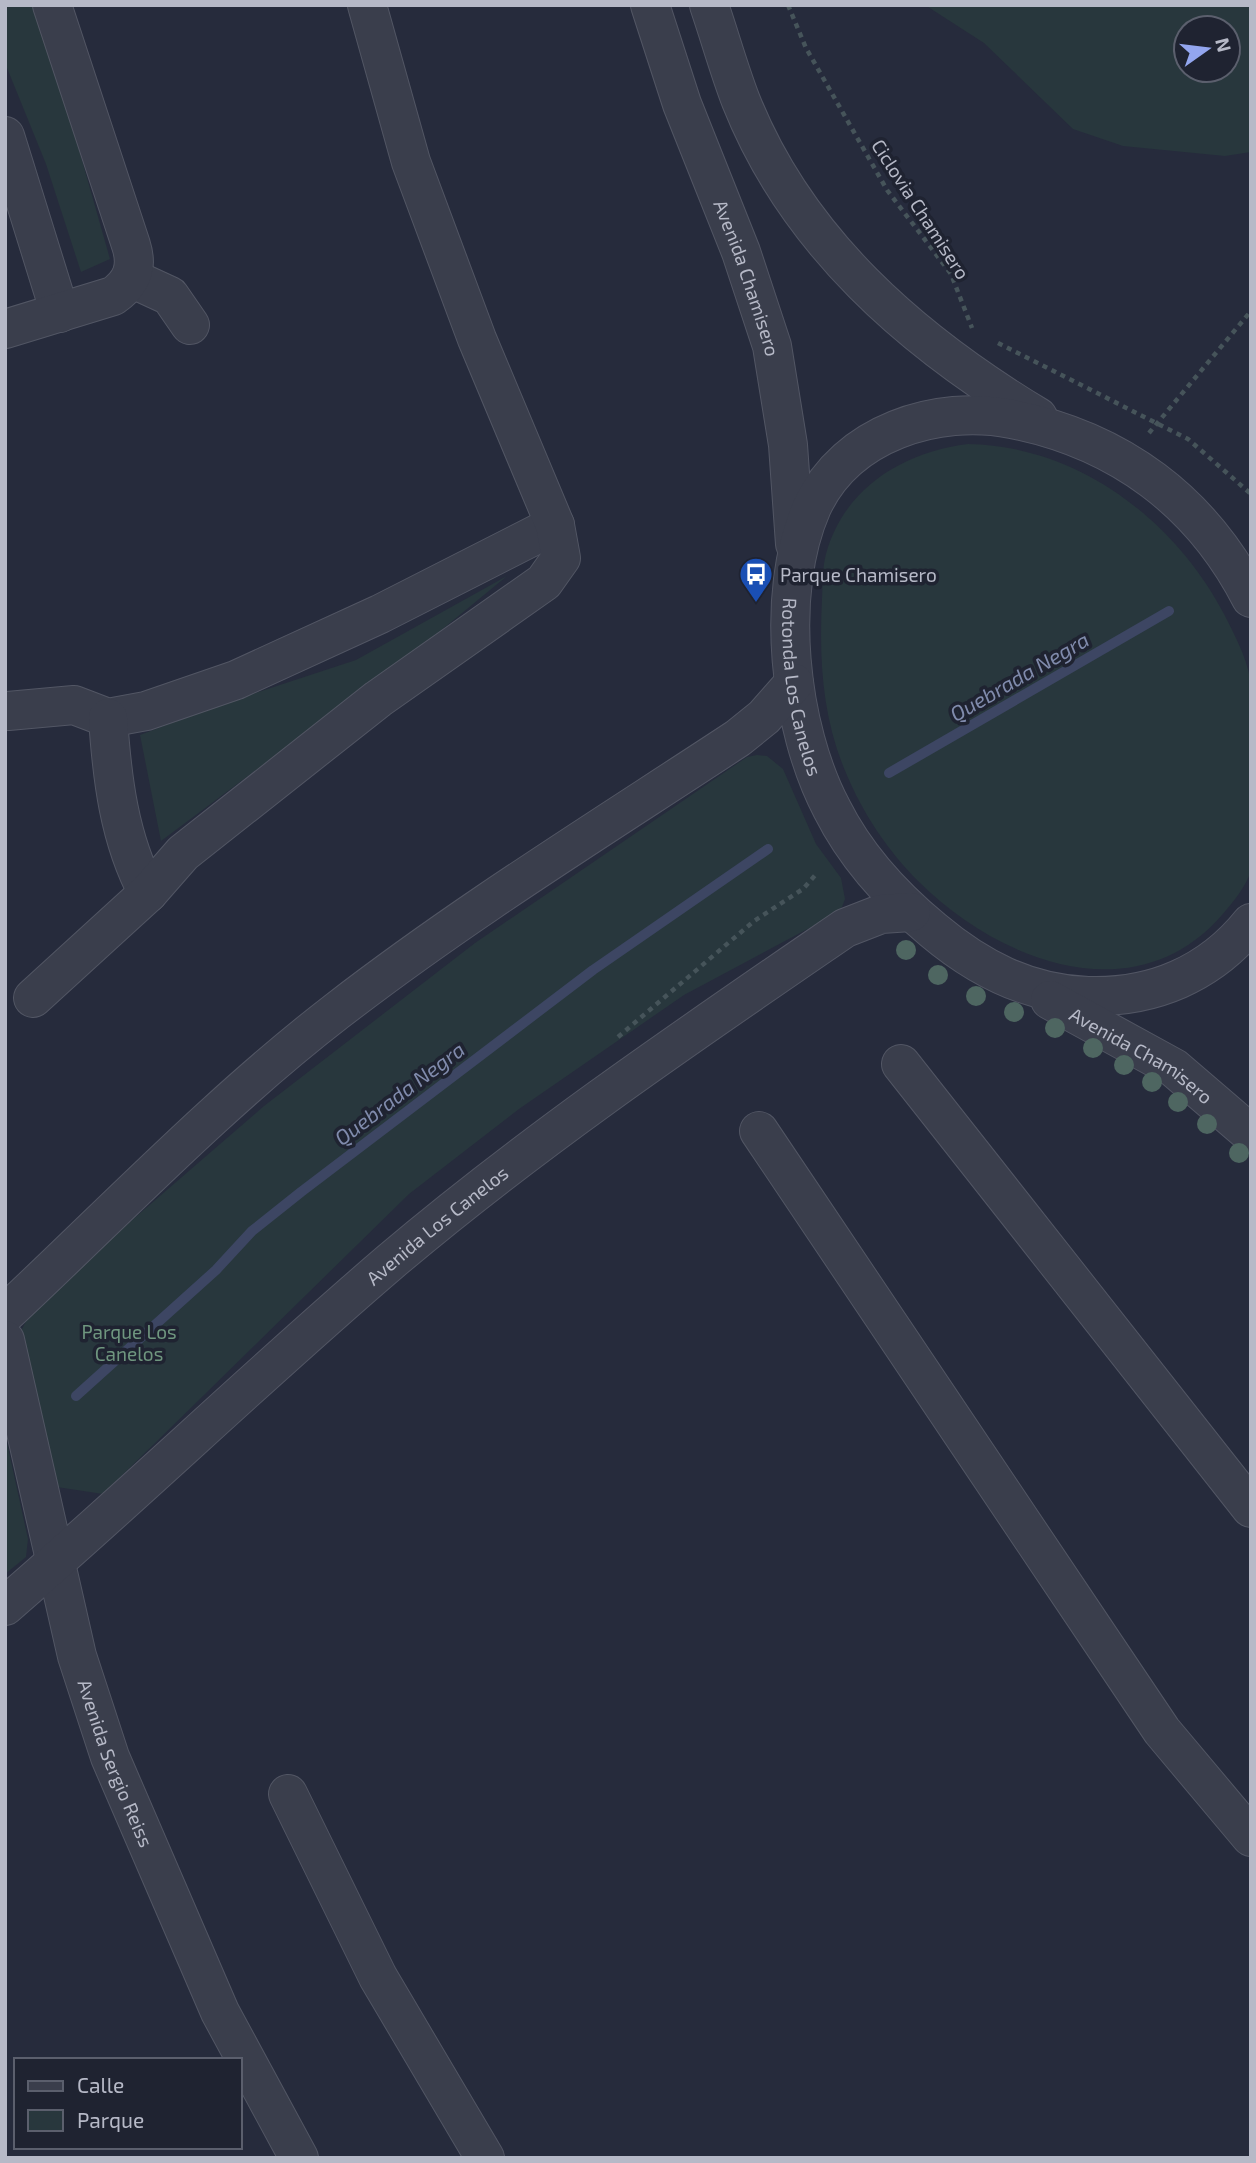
<svg xmlns="http://www.w3.org/2000/svg" width="1256" height="2163" viewBox="0 0 1256 2163" font-family="'Exo 2',sans-serif">
<style>
.green{fill:#28373d;fill-rule:evenodd}
.lines{fill:none;stroke-linecap:round;stroke-linejoin:round}
.stream{stroke:#3d4663;stroke-width:10}
.minor-casing{stroke:#525664;stroke-width:40}
.path{stroke:#46545a;stroke-width:4.5;stroke-dasharray:5 5;stroke-linecap:butt}
.minor{stroke:#3a3e4c;stroke-width:38}
.tree{fill:#4e6661}
.labels{text-anchor:middle;dominant-baseline:central;stroke-width:7;stroke-linejoin:round;paint-order:stroke}
.street-label{font-size:19px;fill:#b6b9c7;stroke:#1f2331}
.poi-label{font-size:19px;fill:#b6b9c7;stroke:#1f2331;text-anchor:start}
.park-label{font-size:19px;fill:#6f967f;stroke:#1f2331}
.water-label{font-size:21px;font-style:italic;fill:#808bac;stroke:#1f2331}
</style>
<rect width="100%" height="100%" fill="#262b3c"/>
<g class="green">
<path d="M5,5H38L110,259L81,272L46,164L5,63Z"/>
<path d="M925,5H1251V152L1225,156L1123,146L1073,129L984,43ZM1186,28H1228V70H1186Z"/>
<path d="M968,444C1078,446 1174,519 1224,614C1234,634 1246,656 1250,678C1256,706 1251,755 1251,785C1251,810 1256,847 1251,870C1247,886 1232,903 1222,915C1135,1015 998,961 918,881C888,851 862,812 846,773C822,717 819,659 822,599C823,585 822,568 826,554C844,488 903,452 968,444Z"/>
<path d="M507,576L422,646L161,841L140,735L219,705L356,660Z"/>
<path d="M757,755L767,756L783,769L816,844L841,878L845,899L842,907L830,917L684,995L519,1109L409,1194L103,1494L57,1487L22,1347V1329L35,1304L264,1106L475,943L747,757Z"/>
<path d="M5,1434L28,1539L26,1557L5,1574Z"/>
</g>
<g class="lines">
<g class="stream">
<path d="M889,773L1169,611"/>
<path d="M76,1396L216,1270L252,1231L301,1192L593,970L768,849"/>
</g>
<defs>
<g id="minor">
<path id="s1" d="M650,5L682,104L741,252L772,346L788,445L795,544"/>
<path d="M709,5C720,37 729,70 741,101C797,242 912,341 1038,417"/>
<path d="M5,136L60,313"/>
<path d="M131,278L170,296L190,325"/>
<path d="M5,329L113,296C132,283 138,267 131,245L52,5"/>
<path id="s2" d="M1251,598C1201,501 1119,440 1012,419C937,404 846,433 812,507C774,593 789,728 832,809C856,857 892,896 933,930C978,968 1028,994 1088,996C1153,998 1210,974 1251,923"/>
<path d="M8,711L74,705L108,718L146,711L236,680L380,614L555,525"/>
<path d="M108,718C112,778 119,839 148,893"/>
<path d="M33,998L148,893L183,853L378,699L544,582L561,558L555,525L477,339L411,162L367,5"/>
<path id="s3" d="M1050,1000L1174,1068L1251,1134"/>
<path d="M901,1064L1251,1508"/>
<path d="M759,1131L1162,1731L1251,1837"/>
<path d="M5,1314C114,1212 219,1102 337,1011C465,912 603,827 738,738L764,717L794,683"/>
<path id="s4" d="M5,1340L77,1656L110,1757L220,2012L299,2158"/>
<path id="s5" d="M5,1606C135,1494 259,1374 390,1262C534,1140 689,1035 845,928L881,914L911,912"/>
<path d="M288,1794L378,1977L485,2158"/>
</g>
</defs>
<use href="#minor" class="minor-casing"/>
<g class="path">
<path d="M788,5L806,48L887,190L951,274L972,328"/>
<path d="M998,343L1188,439L1251,494"/>
<path d="M1149,433L1251,311"/>
<path d="M618,1037L754,921L803,889L817,873"/>
</g>
<use href="#minor" class="minor"/>
</g>
<g class="tree">
<circle cx="906" cy="950" r="10"/>
<circle cx="938" cy="975" r="10"/>
<circle cx="976" cy="996" r="10"/>
<circle cx="1014" cy="1012" r="10"/>
<circle cx="1055" cy="1028" r="10"/>
<circle cx="1093" cy="1048" r="10"/>
<circle cx="1124" cy="1065" r="10"/>
<circle cx="1152" cy="1082" r="10"/>
<circle cx="1178" cy="1102" r="10"/>
<circle cx="1207" cy="1124" r="10"/>
<circle cx="1239" cy="1153" r="10"/>
</g>
<defs>
<symbol id="bus-pin" viewBox="-11 -11 22 30"><path d="M0 17L-7.5 6A9.5 9.5 0 1 1 7.5 6Z" fill="#1a4fb4" stroke="#1f2331"/><path d="M-5-6H5V4H4V6H2V4H-2V6H-4V4H-5ZM-3.5-4V0h7V-4ZM-3.5 1.2v1.5H-2V1.2ZM2 1.2v1.5H3.5V1.2Z" fill="#fff"/></symbol>
</defs>
<g fill-rule="evenodd">
<use href="#bus-pin" x="737" y="555" width="38" height="52"/>
</g>
<g class="labels">
<g class="street-label">
<text transform="translate(921 209) rotate(57)">Ciclovia Chamisero</text>
<text stroke="none"><textPath href="#s1" startOffset="290">Avenida Chamisero</textPath></text>
<text stroke="none"><textPath href="#s2" startOffset="728">Rotonda Los Canelos</textPath></text>
<text stroke="none"><textPath href="#s3" startOffset="107">Avenida Chamisero</textPath></text>
<text stroke="none"><textPath href="#s5" startOffset="576">Avenida Los Canelos</textPath></text>
<text stroke="none"><textPath href="#s4" startOffset="438">Avenida Sergio Reiss</textPath></text>
</g>
<g class="poi-label">
<text x="780" y="574">Parque Chamisero</text>
</g>
<g class="park-label">
<text x="129" y="1331">Parque Los<tspan x="129" dy="22">Canelos</tspan></text>
</g>
<g class="water-label">
<text transform="translate(1019 676) rotate(-30)">Quebrada Negra</text>
<text transform="translate(399 1093) rotate(-37)">Quebrada Negra</text>
</g>
</g>
<rect width="1256" height="2163" fill="none" stroke="#b6b9c7" stroke-width="14"/>
<rect x="14" y="2058" width="228" height="91" fill="#1f2331" stroke="#5b5f6d" stroke-width="2"/>
<rect x="28" y="2081" width="35" height="10" fill="#3a3e4c" stroke="#5b5f6d" stroke-width="2"/>
<text x="77" y="2093" font-size="21" fill="#b6b9c7">Calle</text>
<rect x="28" y="2110" width="35" height="21" fill="#28373d" stroke="#5b5f6d" stroke-width="2"/>
<text x="77" y="2128" font-size="21" fill="#b6b9c7">Parque</text>
<g transform="translate(1207 49) rotate(76)"><circle r="33" fill="#1f2331" stroke="#5b5f6d" stroke-width="2"/>
<path d="M0-5L12 26L0 18L-12 26Z" fill="#93a6ef"/>
<text y="-10" font-size="19" font-weight="bold" text-anchor="middle" fill="#b6b9c7">N</text>
</g>
</svg>
